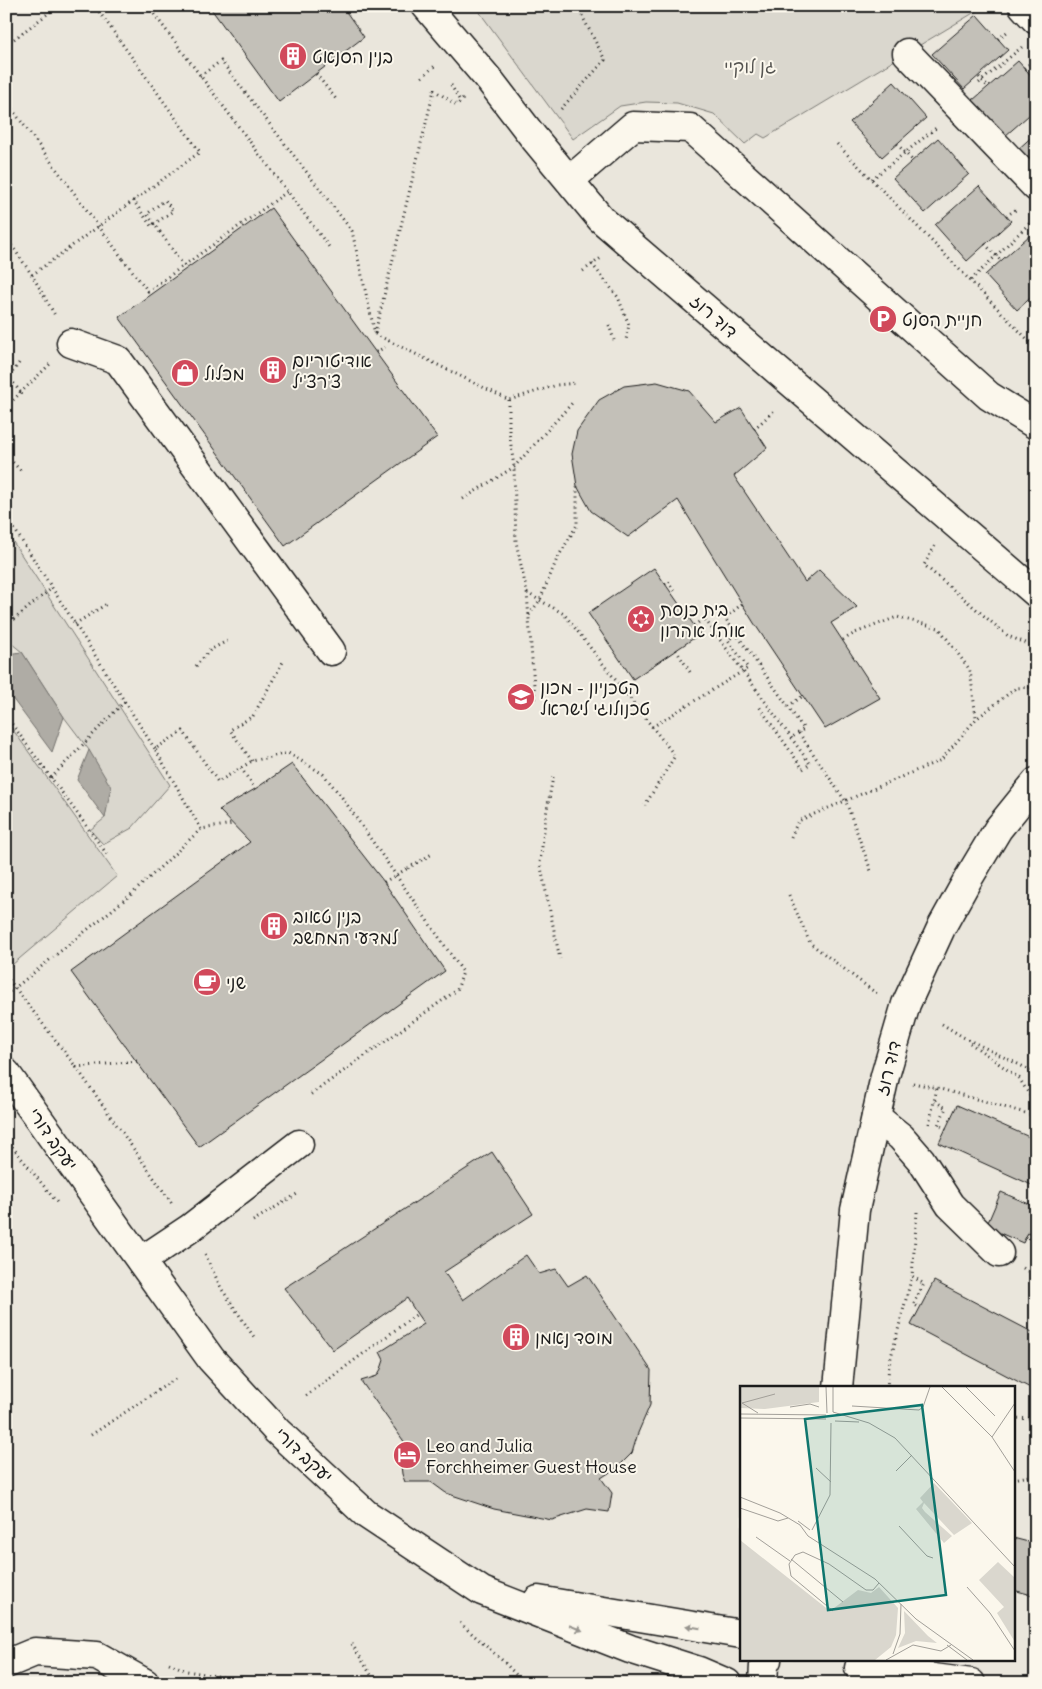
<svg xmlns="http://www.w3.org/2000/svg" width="1042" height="1689" viewBox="0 0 1042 1689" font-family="Delius,'Playpen Sans Hebrew',sans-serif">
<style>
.built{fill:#eae6dc;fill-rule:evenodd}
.green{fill:#dad7ce;stroke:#7b7a75}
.water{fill:#afaca5;stroke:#74726e}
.building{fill:#c3c0b8;stroke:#1c1c1c}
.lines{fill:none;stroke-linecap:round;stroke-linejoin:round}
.minor-casing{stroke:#1c1c1c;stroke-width:31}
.path{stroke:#1c1c1c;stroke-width:3;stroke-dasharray:1 4;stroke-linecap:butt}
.minor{stroke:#fbf7ec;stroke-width:28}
.path-bridge{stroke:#1c1c1c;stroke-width:3;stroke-dasharray:1 4;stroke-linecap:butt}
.oneway{fill:#97948e}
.labels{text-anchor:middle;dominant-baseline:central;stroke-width:4;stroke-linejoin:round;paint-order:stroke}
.poi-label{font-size:18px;fill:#1c1c1c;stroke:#fbf7ec;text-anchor:start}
.park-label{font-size:18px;fill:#555451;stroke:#fbf7ec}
.street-label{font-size:18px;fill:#1c1c1c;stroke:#fbf7ec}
.inset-road{fill:none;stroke:#a29f99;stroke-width:1}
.view{fill:#0f766e;fill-opacity:0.15;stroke:#0f766e;stroke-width:2.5}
.inset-edge{fill:none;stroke:#1c1c1c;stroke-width:2.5}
</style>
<rect width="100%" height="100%" fill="#fbf7ec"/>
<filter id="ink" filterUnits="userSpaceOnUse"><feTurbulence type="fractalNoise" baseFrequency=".02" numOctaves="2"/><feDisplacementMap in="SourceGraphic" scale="10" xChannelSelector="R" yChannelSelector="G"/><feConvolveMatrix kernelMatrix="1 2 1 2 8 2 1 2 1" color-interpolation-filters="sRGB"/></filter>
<g filter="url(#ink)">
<path class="built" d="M6,6H1036V1683H6ZM741,1388H1013V1660H741Z"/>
<g class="green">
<path d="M475,6H985L765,138L758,134L745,144L714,114L677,103L646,102L620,106L573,139Z"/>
<path d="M6,531L170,785L132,828L103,844L90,830L105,818L89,750L64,717L22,652L6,639Z"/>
<path d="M6,720L117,876L6,970Z"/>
</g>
<g class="water">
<path d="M22,652L64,717L52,752L6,690V654Z"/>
<path d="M89,750L111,787L105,818L77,780Z"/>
</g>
<g class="building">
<path d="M209,6H342L364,37L279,102Z"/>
<path d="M977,15L1008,50L964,89L932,54Z"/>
<path d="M1018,61L1036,81V109L1005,136L973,100Z"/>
<path d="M894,82L926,118L882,157L850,122Z"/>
<path d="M1036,133V172L1016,151Z"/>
<path d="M938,138L969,174L925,213L893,178Z"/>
<path d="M979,186L1011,221L967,261L935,225Z"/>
<path d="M271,208L437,437L285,546L119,317Z"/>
<path d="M1030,235L1036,242V293L1017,310L985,275Z"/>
<path d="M657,382L689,391L716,422L741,408L767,448L734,476L805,582L819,570L857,607L831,623L880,698L825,729L754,623L678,500L628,537L591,511L577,486L572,454L577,431L599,400L624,386Z"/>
<path d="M654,568L700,634L633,679L588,613Z"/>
<path d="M292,764L384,882L445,971L199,1147L71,972L250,842L219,810L255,789Z"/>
<path d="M957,1105L1036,1140V1187L939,1143Z"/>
<path d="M492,1152L533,1214L444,1272L463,1300L526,1255L539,1274L556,1269L568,1286L587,1275L651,1370L650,1405L638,1433L632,1453L618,1467L601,1478L612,1493L609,1512L587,1509L552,1520L494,1509L446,1493L431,1482H405L402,1474L401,1465L415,1457L361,1381L377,1376L381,1369L384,1360L380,1352L424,1324L417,1314L407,1298L333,1350L284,1288Z"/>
<path d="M1001,1192L1036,1207V1215L1023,1243L986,1227Z"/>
<path d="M934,1281L1036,1334V1391L911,1325Z"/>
<path d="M1013,1538L1036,1544V1596L1013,1590Z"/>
</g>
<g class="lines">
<defs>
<g id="minor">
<path d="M426,6L491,82L534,138L601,219L1036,593"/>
<path d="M1023,6L1036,20"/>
<path d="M907,53L1036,187"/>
<path d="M570,180L633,126L690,128L989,396L1036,425"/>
<path d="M71,343L118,360L331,651"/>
<path d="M6,1073L211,1359L277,1431L366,1514L482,1591L630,1649L699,1671L727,1683"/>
<path d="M876,1117L901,1137L921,1160L950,1205L999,1253"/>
<path d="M141,1261L189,1229L299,1144"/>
<path d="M838,1388L855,1210L885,1076L906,1004L942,926L968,879L998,829L1036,782"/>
<path d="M538,1600L741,1634"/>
<path d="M6,1664L35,1652L97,1656L145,1683"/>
<path d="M859,1668L971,1683"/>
<path d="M763,1683L764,1665L767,1660"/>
</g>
</defs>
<use href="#minor" class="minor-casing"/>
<g class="path">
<path d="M148,6L329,247"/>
<path d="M998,39L1007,32"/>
<path d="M6,45L58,6"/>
<path d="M1024,68L1036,59"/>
<path d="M316,74L336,99"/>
<path d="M200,76L221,61L352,231L375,334"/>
<path d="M422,77L437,64"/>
<path d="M979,77L988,87"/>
<path d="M979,83L1022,47"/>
<path d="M451,85L460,101"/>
<path d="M561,109L605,60L577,6"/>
<path d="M837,144L1036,348"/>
<path d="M897,144L913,161"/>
<path d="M872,179L936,128"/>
<path d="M133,200L151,226L173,211L165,200"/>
<path d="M1006,216L1017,209"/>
<path d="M160,232L184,266"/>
<path d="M6,237L32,275L56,317"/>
<path d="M1034,241L1036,239"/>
<path d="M985,244L1001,261"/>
<path d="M6,249L12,245"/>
<path d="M123,259L148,291L287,192"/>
<path d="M592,264L618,297L629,325L626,340"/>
<path d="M583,271L601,258"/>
<path d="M32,275L200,152L95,6"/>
<path d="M971,280L1035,218"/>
<path d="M609,325L614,340"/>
<path d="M375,333L434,90L457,105L464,98"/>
<path d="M375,334L509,400L557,385L576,383"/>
<path d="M376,352L385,347"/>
<path d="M19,363L9,377L21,393"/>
<path d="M509,400V431L514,467L516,542L527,593L535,699"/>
<path d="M6,407L50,364"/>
<path d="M754,429L775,410"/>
<path d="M6,455L21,471"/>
<path d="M463,499L514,467L573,402"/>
<path d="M6,516L155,749"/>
<path d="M935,546L924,565L1008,636L1036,647"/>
<path d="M665,584L668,581L675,592"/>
<path d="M527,593L564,614L675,756L645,805"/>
<path d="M742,604L725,618L804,729L791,738"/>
<path d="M529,615L540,600L557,559L577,525V486"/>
<path d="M75,624L108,603"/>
<path d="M6,626L52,588"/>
<path d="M843,640L855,633L897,617L939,628L970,670L976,718"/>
<path d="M676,650L690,672"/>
<path d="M196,666L210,650L227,641"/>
<path d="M756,689L810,764L803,769L758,705"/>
<path d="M788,706L803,696"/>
<path d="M6,716L109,857"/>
<path d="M652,727L748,668L728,640L736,634"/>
<path d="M799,733L846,802L871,871"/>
<path d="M252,761L230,730L253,716L284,660"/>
<path d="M241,768L255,789"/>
<path d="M553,777L546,815L540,863L560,959"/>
<path d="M51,778L125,701"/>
<path d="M201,829L155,749L183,731L218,782L252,761L288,753L323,774L341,796L463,972L457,990L310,1095"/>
<path d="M791,837L798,821L941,760L976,719L1016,688L1036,687"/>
<path d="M408,868L432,854"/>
<path d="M789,895L810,943L877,994"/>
<path d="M6,976L76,1067L138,1061"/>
<path d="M6,995L133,893L201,829L233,824"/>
<path d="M942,1024L963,1037L1036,1073"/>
<path d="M970,1043L1019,1078L1036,1105"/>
<path d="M76,1067L173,1205"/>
<path d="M913,1083L937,1088L1036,1116"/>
<path d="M935,1101L946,1108L938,1125L946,1129"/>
<path d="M929,1124L937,1088"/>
<path d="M6,1139L59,1205"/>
<path d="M917,1212L912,1276L924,1284L913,1304L920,1308"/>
<path d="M253,1221L297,1194"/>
<path d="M205,1254L221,1288L254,1337"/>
<path d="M1023,1268L1036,1276"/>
<path d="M887,1388L889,1365L912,1276"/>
<path d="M306,1396L417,1314"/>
<path d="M1013,1418L1036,1419"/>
<path d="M91,1435L175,1379"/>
<path d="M6,1476L10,1473"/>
<path d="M1013,1479L1036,1475"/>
<path d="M460,1623L503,1661L524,1683"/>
<path d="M352,1644L376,1683"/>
<path d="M169,1663L187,1671L251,1682"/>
</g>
<use href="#minor" class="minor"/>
<g class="path-bridge">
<path d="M6,101L123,259"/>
<path d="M160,232L147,214L165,200"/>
<path d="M694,626L704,618L756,689"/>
<path d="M384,882L408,868"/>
</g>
</g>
<defs><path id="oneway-solid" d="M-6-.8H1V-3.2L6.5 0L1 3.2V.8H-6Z" transform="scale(1.25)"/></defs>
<g class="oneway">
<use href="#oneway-solid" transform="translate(693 1627) rotate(-170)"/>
<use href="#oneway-solid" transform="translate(576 1628) rotate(22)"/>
</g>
</g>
<defs>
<symbol id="building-disc" viewBox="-11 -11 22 22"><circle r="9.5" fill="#d1495b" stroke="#fbf7ec"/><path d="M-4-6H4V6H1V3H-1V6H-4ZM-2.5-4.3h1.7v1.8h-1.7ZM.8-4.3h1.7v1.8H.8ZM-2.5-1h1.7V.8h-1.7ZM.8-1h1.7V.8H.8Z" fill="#fff"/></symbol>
<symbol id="parking-disc" viewBox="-11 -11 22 22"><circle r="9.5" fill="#d1495b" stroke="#fbf7ec"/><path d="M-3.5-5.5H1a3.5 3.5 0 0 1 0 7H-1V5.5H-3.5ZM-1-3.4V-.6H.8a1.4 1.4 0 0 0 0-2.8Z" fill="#fff"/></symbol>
<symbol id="shop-disc" viewBox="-11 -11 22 22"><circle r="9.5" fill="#d1495b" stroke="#fbf7ec"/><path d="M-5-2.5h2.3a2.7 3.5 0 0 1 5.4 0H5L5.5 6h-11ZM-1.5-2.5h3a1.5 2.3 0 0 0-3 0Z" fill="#fff"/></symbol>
<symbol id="synagogue-disc" viewBox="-11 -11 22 22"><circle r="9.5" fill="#d1495b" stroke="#fbf7ec"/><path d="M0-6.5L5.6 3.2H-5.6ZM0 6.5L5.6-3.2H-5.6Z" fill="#fff"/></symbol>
<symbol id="university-disc" viewBox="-11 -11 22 22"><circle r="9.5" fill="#d1495b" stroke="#fbf7ec"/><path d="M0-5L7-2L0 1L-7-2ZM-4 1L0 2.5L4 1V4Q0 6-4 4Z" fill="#fff"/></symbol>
<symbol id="cafe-disc" viewBox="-11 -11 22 22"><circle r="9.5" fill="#d1495b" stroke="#fbf7ec"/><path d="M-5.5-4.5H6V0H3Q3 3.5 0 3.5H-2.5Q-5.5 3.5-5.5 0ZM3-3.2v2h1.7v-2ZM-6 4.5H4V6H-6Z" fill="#fff"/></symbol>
<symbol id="hotel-disc" viewBox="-11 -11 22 22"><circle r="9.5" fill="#d1495b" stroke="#fbf7ec"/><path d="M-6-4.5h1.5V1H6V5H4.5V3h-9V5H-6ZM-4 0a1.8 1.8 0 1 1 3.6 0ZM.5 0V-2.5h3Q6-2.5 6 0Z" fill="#fff"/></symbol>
</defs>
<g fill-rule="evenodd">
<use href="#building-disc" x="277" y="40" width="32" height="32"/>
<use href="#parking-disc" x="867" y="303" width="32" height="32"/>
<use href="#building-disc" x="257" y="354" width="32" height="32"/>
<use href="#shop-disc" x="169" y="357" width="32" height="32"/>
<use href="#synagogue-disc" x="625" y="603" width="32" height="32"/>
<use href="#university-disc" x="505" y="681" width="32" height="32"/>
<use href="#building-disc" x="258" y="910" width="32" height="32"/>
<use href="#cafe-disc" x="191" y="966" width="32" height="32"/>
<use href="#building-disc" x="500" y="1321" width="32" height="32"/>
<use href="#hotel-disc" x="391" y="1439" width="32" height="32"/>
</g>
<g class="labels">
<g class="poi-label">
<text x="312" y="56">בנין הסנאט</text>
<text x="902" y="319">חניית הסנט</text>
<text x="292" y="360">אודיטוריום<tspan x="292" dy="21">צ'רצ'יל</tspan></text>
<text x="204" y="373">מכלול</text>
<text x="660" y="609">בית כנסת<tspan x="660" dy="21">אוהל אהרון</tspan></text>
<text x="540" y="687">הטכניון - מכון<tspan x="540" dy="21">טכנולוגי לישראל</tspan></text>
<text x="293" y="916">בנין טאוב<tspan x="293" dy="21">למדעי המחשב</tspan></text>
<text x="226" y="982">שני</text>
<text x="535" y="1337">מוסד נאמן</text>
<text x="426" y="1445">Leo and Julia<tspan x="426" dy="21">Forchheimer Guest House</tspan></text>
</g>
<g class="park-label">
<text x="750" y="66">גן לוקיי</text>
</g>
<g class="street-label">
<text transform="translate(714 316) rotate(41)">דוד רוז</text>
<text transform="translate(888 1068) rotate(-76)">דוד רוז</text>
<text transform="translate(53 1139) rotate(55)">יעקב דורי</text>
<text transform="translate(304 1455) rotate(43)">יעקב דורי</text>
</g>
</g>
<g transform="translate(740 1386)">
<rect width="275" height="275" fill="#fbf7ec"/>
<path d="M0,1H79V16L25,23L0,22ZM194,97L232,137L214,149L184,117L182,122L185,126L212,150L204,157L176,123L183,116L180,112ZM0,154L90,225L118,204L131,207L139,201L158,222L156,249L151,261L135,274H0ZM258,176L275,192V256L257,227L264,221L239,194ZM164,225L188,250L197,257L176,255L158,262L165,247Z" fill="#dad7ce"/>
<path class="inset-road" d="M86,1L87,27M202,1L252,51M226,1L255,30M275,17L252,51L275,86M112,20L179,24L183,21L190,1M50,21L70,18L79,21M93,26L129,37L155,52L275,181M93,26V1M18,27L2,17L35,8M0,28L86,29M0,32L86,33M95,35L119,36M76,82L91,96M156,85L172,69M0,111L40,127L60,139L68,150L135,193L176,233L233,274M0,122L38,135L48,132M58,135L70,144M159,140L187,170L193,172M72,144L90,109L91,37M16,151L50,175M51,173L103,216M227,201L250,227L275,265M93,225L51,190L49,178L55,169L63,166L89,178L126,204H133L139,197M207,259L227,274M153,268L160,248L161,218M146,274L173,259L201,265L211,259"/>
<path class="view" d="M182,19L206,209L88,224L65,33Z"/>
<rect width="275" height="275" class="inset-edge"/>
</g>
<rect width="1042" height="1689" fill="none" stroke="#fbf7ec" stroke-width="25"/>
<rect x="12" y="12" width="1017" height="1664" fill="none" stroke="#1c1c1c" stroke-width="2" filter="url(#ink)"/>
</svg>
